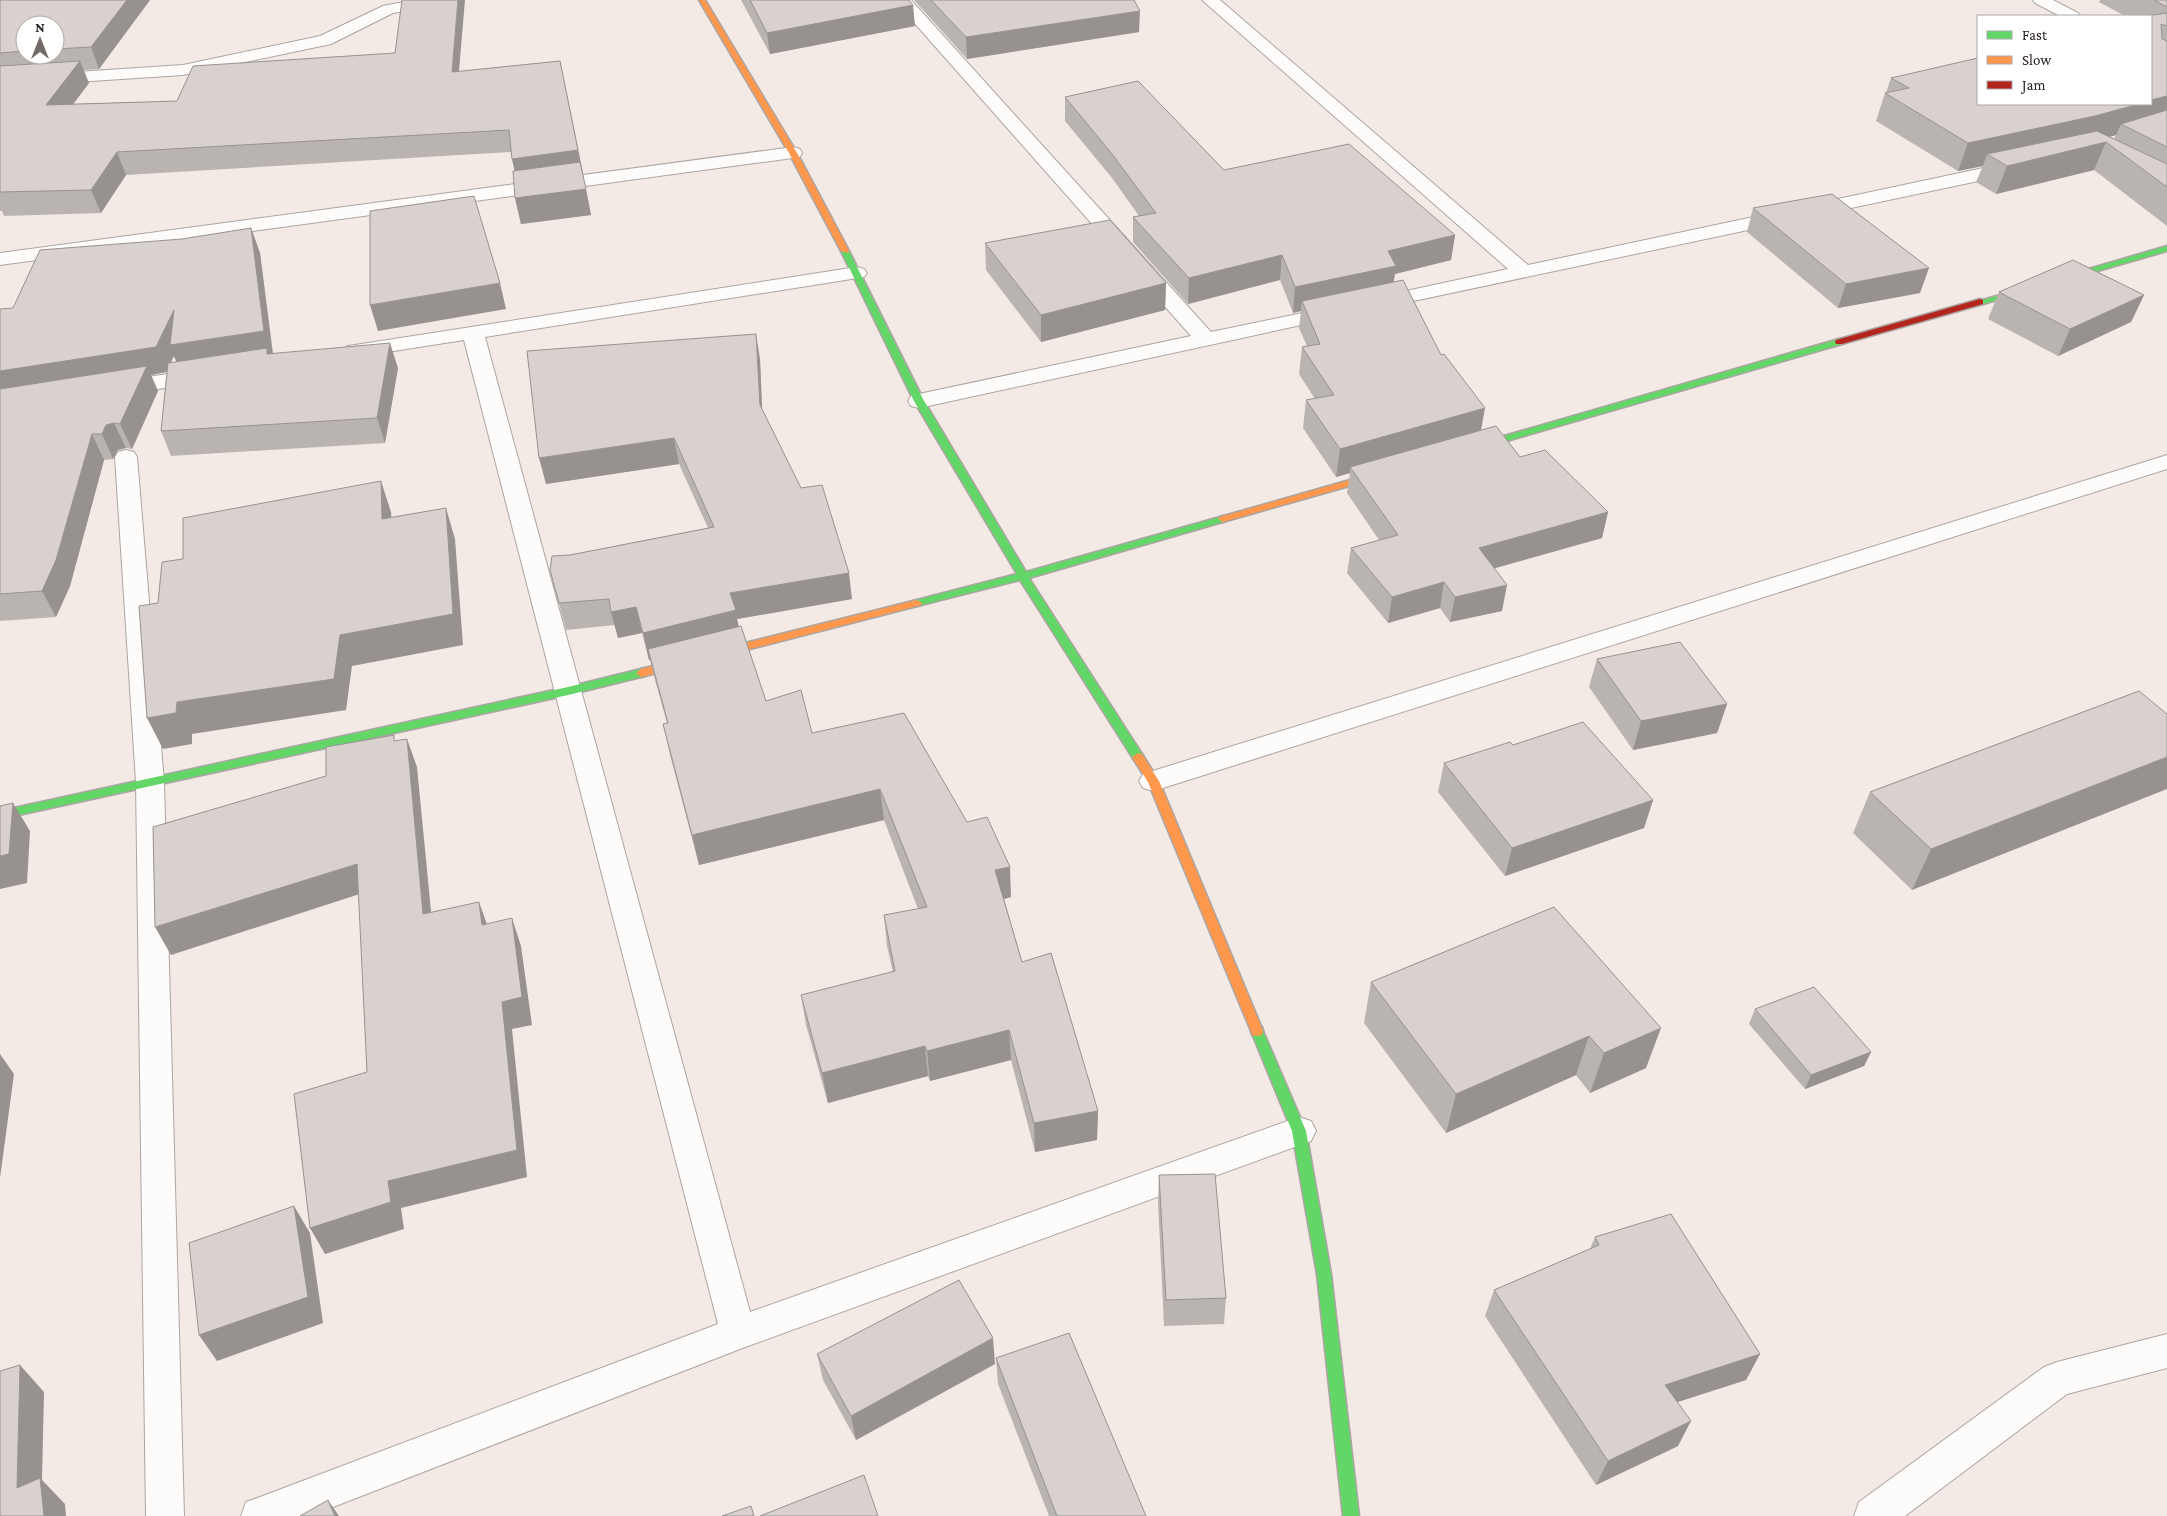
<svg xmlns="http://www.w3.org/2000/svg" width="2167" height="1516" viewBox="0 0 2167 1516" font-family="'Crimson Pro',serif">
<style>
.lines{fill:none;stroke-linecap:round;stroke-linejoin:round}
.street-casing{stroke:#aca5a2;stroke-width:2}
.fast-casing{stroke:#aca5a2;stroke-width:3}
.slow-casing{stroke:#aca5a2;stroke-width:3}
.jam-casing{stroke:#aca5a2;stroke-width:3}
.street{fill:#fdfcfb;fill-rule:evenodd}
.fast{fill:#63d668;fill-rule:evenodd}
.slow{fill:#ff974d;fill-rule:evenodd}
.jam{fill:#b3261e;fill-rule:evenodd}
.wall{fill:#bab4b0;fill-rule:evenodd}
.shaded-wall{fill:#979290}
.building{fill:#d8d1cd;stroke:#979290}
</style>
<rect width="100%" height="100%" fill="#f3eae6"/>
<g class="lines">
<defs>
<g id="street">
<path d="M413,0H449L447,3L441,5L393,13L331,44L183,75L0,87V77L183,65L320,36L383,6Z"/>
<path d="M894,0H911L1211,332L1336,306L1343,308L1346,312L1343,316L919,408L911,406L908,401L911,396L919,394L1191,336Z"/>
<path d="M1202,0H1220L1528,265L2016,161L2023,163L2025,167L2023,171L2016,173L1376,309L1369,307L1366,303L1369,299L1508,269Z"/>
<path d="M2033,0H2053L2078,13L2080,16H2060L2035,3Z"/>
<path d="M793,147L800,149L802,153L800,157L0,265V253Z"/>
<path d="M857,267L864,269L867,273L864,277L485,337L750,1312L1299,1117L1311,1121L1316,1131L1311,1141L740,1349L310,1516H241L246,1502L260,1497L718,1324L464,340L355,357L347,356L344,351L347,346L355,345Z"/>
<path d="M203,368L211,370L214,375L211,380L118,396L110,394L107,389L110,384L118,382Z"/>
<path d="M126,450L134,452L137,457L164,782L184,1516H146L136,782L115,457L118,452Z"/>
<path d="M2167,455V469L1163,788L1153,791L1143,788L1139,781L1143,774Z"/>
<path d="M2167,1334V1368L2067,1394L1905,1516H1854L1859,1502L2044,1367L2057,1362Z"/>
</g>
<g id="fast">
<path d="M2167,246V251L1983,304H1977L1976,302Z"/>
<path d="M842,249L849,251L924,401L1026,572L1220,517L1223,516L1228,519L1226,521L1029,578L1142,754L1144,757L1142,760H1134L1020,580L917,606L912,603L913,601L1017,574L914,401L841,251Z"/>
<path d="M1839,339L1842,340V344L1472,451L1469,452L1464,449L1466,447Z"/>
<path d="M641,669L646,673L645,676L568,695L0,819V811L568,687Z"/>
<path d="M1257,1026L1262,1027L1263,1031L1306,1131L1331,1274L1359,1516H1343L1317,1274L1292,1131L1251,1031L1252,1027Z"/>
</g>
<g id="slow">
<path d="M699,0H705L797,153L849,251L848,253L841,251L789,153Z"/>
<path d="M1385,470L1390,473L1388,475L1226,521L1223,522L1218,519L1220,517Z"/>
<path d="M917,600L922,603L921,605L641,677L636,673L641,669Z"/>
<path d="M1138,753L1142,754L1159,781L1263,1031L1262,1035L1257,1036L1252,1035L1251,1031L1148,782L1132,757Z"/>
</g>
<path id="jam" d="M1980,299L1983,300V304L1842,344H1836L1835,342L1836,340Z"/>
</defs>
<use href="#street" class="street-casing"/>
<use href="#fast" class="fast-casing"/>
<use href="#slow" class="slow-casing"/>
<use href="#jam" class="jam-casing"/>
<use href="#street" class="street"/>
<use href="#fast" class="fast"/>
<use href="#slow" class="slow"/>
<use href="#jam" class="jam"/>
</g>
<g class="wall">
<path d="M0,0H150L99,69L83,70L89,83L73,104L177,101L560,61L591,215L521,224L515,198V171L511,152L126,175L101,213L4,216L2,211H0ZM25,25H55V55H25Z"/>
<path d="M741,0H909L915,26L770,54Z"/>
<path d="M914,0H1134L1139,32L967,59Z"/>
<path d="M2100,0H2167V226L2094,170L1996,194L1976,182L1983,166L1958,171L1876,121L1885,93H1886L1891,78L1978,104L2151,16H2125L2099,2ZM2116,135L2114,139L2109,137Z"/>
<path d="M1065,97L1224,170L1455,235L1451,260L1395,274L1393,282L1441,355L1481,430L1520,457L1608,512L1602,538L1495,568L1502,611L1450,622L1440,608L1388,623L1347,573L1351,548L1379,540L1347,493L1350,473L1336,477L1303,428L1306,400L1315,399L1299,374L1302,347L1307,346L1299,328L1301,311L1293,313L1280,280L1188,304L1133,242V217L1139,216L1112,178L1065,121Z"/>
<path d="M1753,208L1920,293L1838,308L1747,232Z"/>
<path d="M251,228L260,253L273,353L398,368L385,443L171,456L161,431L167,371L166,372L151,375L158,391L132,449L126,448L118,450L113,459L104,460L70,586L56,617L0,621V309L13,308ZM174,356L177,362L171,363L172,359Z"/>
<path d="M985,243L1166,283L1165,310L1041,342L986,270Z"/>
<path d="M1999,292L2144,295L2131,322L2058,356L1988,319Z"/>
<path d="M760,359L762,411L852,599L737,619L739,627L766,701L812,733L1011,897L1004,899L1022,962L1098,1111L1097,1140L1035,1152L1011,1060L930,1081L928,1076L828,1103L806,1025L801,995L893,972L887,946L884,915L918,909L884,820L699,865L670,755L663,724L667,723L655,680L650,660H649L642,633L618,638L615,625L566,630L550,570L570,555L708,528L679,464L546,484Z"/>
<path d="M1597,659L1727,704L1717,733L1633,750L1589,687Z"/>
<path d="M2139,691L1912,890L1853,833L1870,792Z"/>
<path d="M1513,745L1653,800L1644,828L1505,876L1438,792L1444,763Z"/>
<path d="M1554,907L1646,1068L1590,1093L1576,1075L1446,1133L1364,1023L1371,982Z"/>
<path d="M1755,1009L1871,1052L1864,1066L1805,1089L1749,1024Z"/>
<path d="M1159,1175L1226,1298L1224,1324L1164,1326L1158,1202Z"/>
<path d="M1595,1237L1760,1354L1746,1380L1677,1402L1678,1446L1596,1485L1485,1316L1494,1290L1590,1249Z"/>
<path d="M817,1354L995,1364L856,1440L823,1380Z"/>
<path d="M996,1358L1146,1516H1049L998,1384Z"/>
</g>
<g class="shaded-wall">
<path d="M127,0H150L99,69L91,47Z"/>
<path d="M458,0H465L457,94L452,72Z"/>
<path d="M913,5L915,26L770,54L767,33Z"/>
<path d="M1140,11L1139,32L967,59L966,37Z"/>
<path d="M80,61L89,83L56,127L46,105Z"/>
<path d="M560,61L583,173L517,182L512,159Z"/>
<path d="M2167,96V120L2121,124L2116,135L2084,144L1987,154L1983,166L1958,171L1968,143L2139,104H2151V100Z"/>
<path d="M2106,142L2094,170L1996,194L2007,166Z"/>
<path d="M117,152L126,175L101,213L91,190Z"/>
<path d="M586,189L591,215L521,224L515,198Z"/>
<path d="M251,228L260,253L273,356L180,370L174,356L166,372L151,375L158,391L132,449L120,424L0,399V371L174,310Z"/>
<path d="M1455,235L1451,260L1395,274L1392,292L1302,301L1301,311L1293,313L1295,287L1388,251Z"/>
<path d="M1282,255L1280,280L1188,304L1189,278Z"/>
<path d="M1929,268L1920,293L1838,308L1846,284Z"/>
<path d="M500,283L506,309L378,331L370,305Z"/>
<path d="M1166,283L1165,310L1041,342V315Z"/>
<path d="M2144,295L2131,322L2058,356L2070,329Z"/>
<path d="M756,334L760,359L763,431L760,405Z"/>
<path d="M390,343L398,368L385,443L377,418Z"/>
<path d="M1485,408L1480,436L1350,467V473L1336,477L1340,449Z"/>
<path d="M114,423L126,448L118,450L113,459L102,434L106,425Z"/>
<path d="M92,434L104,460L70,586L56,617L42,591Z"/>
<path d="M674,438L679,464L546,484L539,458Z"/>
<path d="M381,481L391,512L393,550L382,519Z"/>
<path d="M446,508L455,539L463,645L352,666L346,710L192,734V744L163,749L147,718L177,702L340,635Z"/>
<path d="M1608,512L1602,538L1474,574L1479,548Z"/>
<path d="M849,573L852,599L737,619L741,637L648,649L650,660H649L643,633L730,593Z"/>
<path d="M1444,582L1440,608L1388,623L1392,597Z"/>
<path d="M1507,585L1502,611L1450,622L1455,597Z"/>
<path d="M636,607L642,633L618,638L611,612Z"/>
<path d="M1727,704L1717,733L1633,750L1641,721Z"/>
<path d="M407,739L417,767L434,942L423,914Z"/>
<path d="M2167,757V789L1912,890L1931,849Z"/>
<path d="M880,789L884,820L699,865L692,835Z"/>
<path d="M1653,800L1644,828L1505,876L1512,848Z"/>
<path d="M13,803L30,831L27,883L0,889V856Z"/>
<path d="M357,864L369,891L171,955L155,927Z"/>
<path d="M1010,867L1011,897L997,901L995,870Z"/>
<path d="M479,902L489,930L482,925Z"/>
<path d="M512,918L521,946L532,1025L512,1029L527,1177L401,1208L404,1229L325,1254L310,1228L388,1181L502,1002Z"/>
<path d="M1661,1028L1646,1068L1590,1093L1604,1053Z"/>
<path d="M1009,1030L1011,1060L930,1081L927,1051Z"/>
<path d="M1589,1036L1576,1075L1446,1133L1456,1094Z"/>
<path d="M925,1046L928,1076L828,1103L822,1073Z"/>
<path d="M1871,1052L1864,1066L1805,1089L1811,1075Z"/>
<path d="M0,1054L14,1074L0,1178Z"/>
<path d="M1098,1111L1097,1140L1035,1152L1034,1123Z"/>
<path d="M294,1206L310,1233L323,1323L217,1361L199,1335Z"/>
<path d="M993,1338L995,1364L856,1440L851,1416Z"/>
<path d="M1760,1354L1746,1380L1653,1410L1665,1385Z"/>
<path d="M20,1365L44,1392L42,1480L65,1504L66,1516H44L17,1488Z"/>
<path d="M1691,1421L1678,1446L1596,1485L1608,1461Z"/>
<path d="M328,1500L339,1516H335Z"/>
</g>
<g class="building">
<path d="M0,0H127L91,47L55,49V25H25V51L0,53Z"/>
<path d="M402,0H458L452,72L560,61L578,150L512,159L509,130L117,152L91,190L0,192V66L80,61L46,105L177,101L193,66L395,53Z"/>
<path d="M750,0H909L913,5L767,33Z"/>
<path d="M931,0H1134L1140,11L966,37Z"/>
<path d="M2154,0H2167V7Z"/>
<path d="M2167,13V26L2161,24L2162,39L2167,41V96L2151,100V16H2146Z"/>
<path d="M1978,58V104H2139L2095,116L1968,143L1885,93L1909,88L1891,78Z"/>
<path d="M1138,81L1224,170L1349,144L1455,235L1388,251L1396,266L1295,287L1282,255L1189,278L1133,217L1156,213L1112,154L1065,97Z"/>
<path d="M2167,110V147L2121,124Z"/>
<path d="M2097,131L2167,164V187L2106,142L2007,166L1987,154Z"/>
<path d="M580,162L586,189L515,198L513,171Z"/>
<path d="M1832,194L1929,268L1846,284L1753,208Z"/>
<path d="M474,196L500,283L370,305V211Z"/>
<path d="M1110,220L1166,283L1041,315L985,243Z"/>
<path d="M251,228L264,331L170,345L174,310L156,347L0,371V309L13,308L40,250L182,239Z"/>
<path d="M2073,260L2144,295L2070,329L1999,292Z"/>
<path d="M1403,280L1441,355L1444,354L1485,408L1340,449L1306,400L1334,395L1302,347L1320,344L1302,301Z"/>
<path d="M756,334L760,405L801,488L822,485L849,573L730,593L736,610L643,633L636,607L611,612L609,599L559,603L550,570L552,556L570,555L714,527L674,438L539,458L527,351Z"/>
<path d="M390,343L377,418L161,431L168,363L267,348V354Z"/>
<path d="M147,366L120,424L114,423L106,425L102,434H92L56,560L42,591L0,594V389Z"/>
<path d="M1496,426L1520,457L1545,450L1608,512L1479,548L1507,585L1455,597L1444,582L1392,597L1351,548L1398,535L1350,467Z"/>
<path d="M381,481L382,519L446,508L453,614L340,635L334,679L177,702L176,713L147,718L139,606L158,603L162,562L183,559V518Z"/>
<path d="M741,626L766,701L801,690L812,733L904,713L967,822L987,817L1010,867L995,870L1022,962L1051,953L1098,1111L1034,1123L1009,1030L927,1051L925,1046L822,1073L801,995L895,971L884,915L927,907L880,789L692,835L663,724L668,723L648,649Z"/>
<path d="M1680,642L1727,704L1641,721L1597,659Z"/>
<path d="M2139,691L2167,714V757L1931,849L1870,792Z"/>
<path d="M1583,722L1653,800L1512,848L1444,763L1510,742L1513,745Z"/>
<path d="M394,735V741L407,739L423,914L479,902L482,925L512,918L522,997L502,1002L517,1150L388,1181L391,1202L310,1228L294,1094L367,1072L357,864L155,927L153,827L326,776V747Z"/>
<path d="M13,803L9,854L0,856V806Z"/>
<path d="M1554,907L1661,1028L1604,1053L1589,1036L1456,1094L1371,982Z"/>
<path d="M1814,987L1871,1052L1811,1075L1755,1009Z"/>
<path d="M1215,1174L1226,1298L1166,1300L1159,1175Z"/>
<path d="M294,1206L308,1297L199,1335L189,1243Z"/>
<path d="M1671,1214L1760,1354L1665,1385L1691,1421L1608,1461L1494,1290L1599,1245L1595,1237Z"/>
<path d="M959,1280L993,1338L851,1416L817,1354Z"/>
<path d="M1069,1333L1146,1516H1057L996,1358Z"/>
<path d="M20,1365L17,1488L40,1478L44,1516H0V1371Z"/>
<path d="M864,1475L878,1516H760Z"/>
<path d="M328,1500L335,1516H300Z"/>
<path d="M751,1506L754,1516H722Z"/>
</g>
<rect x="1977" y="15" width="175" height="90" fill="#ffffff" stroke="#aaa8a7"/>
<rect x="1987" y="31" width="25" height="8" fill="#63d668" stroke="#aaa8a7"/>
<text x="2022" y="40" font-size="15" fill="#2b2522">Fast</text>
<rect x="1987" y="56" width="25" height="8" fill="#ff974d" stroke="#aaa8a7"/>
<text x="2022" y="65" font-size="15" fill="#2b2522">Slow</text>
<rect x="1987" y="81" width="25" height="8" fill="#b3261e" stroke="#aaa8a7"/>
<text x="2022" y="90" font-size="15" fill="#2b2522">Jam</text>
<g transform="translate(40 40)"><circle r="24" fill="#ffffff" stroke="#aaa8a7"/>
<path d="M0-4L9 19L0 12L-9 19Z" fill="#716a67"/>
<text y="-8" font-size="14" font-weight="bold" text-anchor="middle" fill="#2b2522">N</text>
</g>
</svg>
